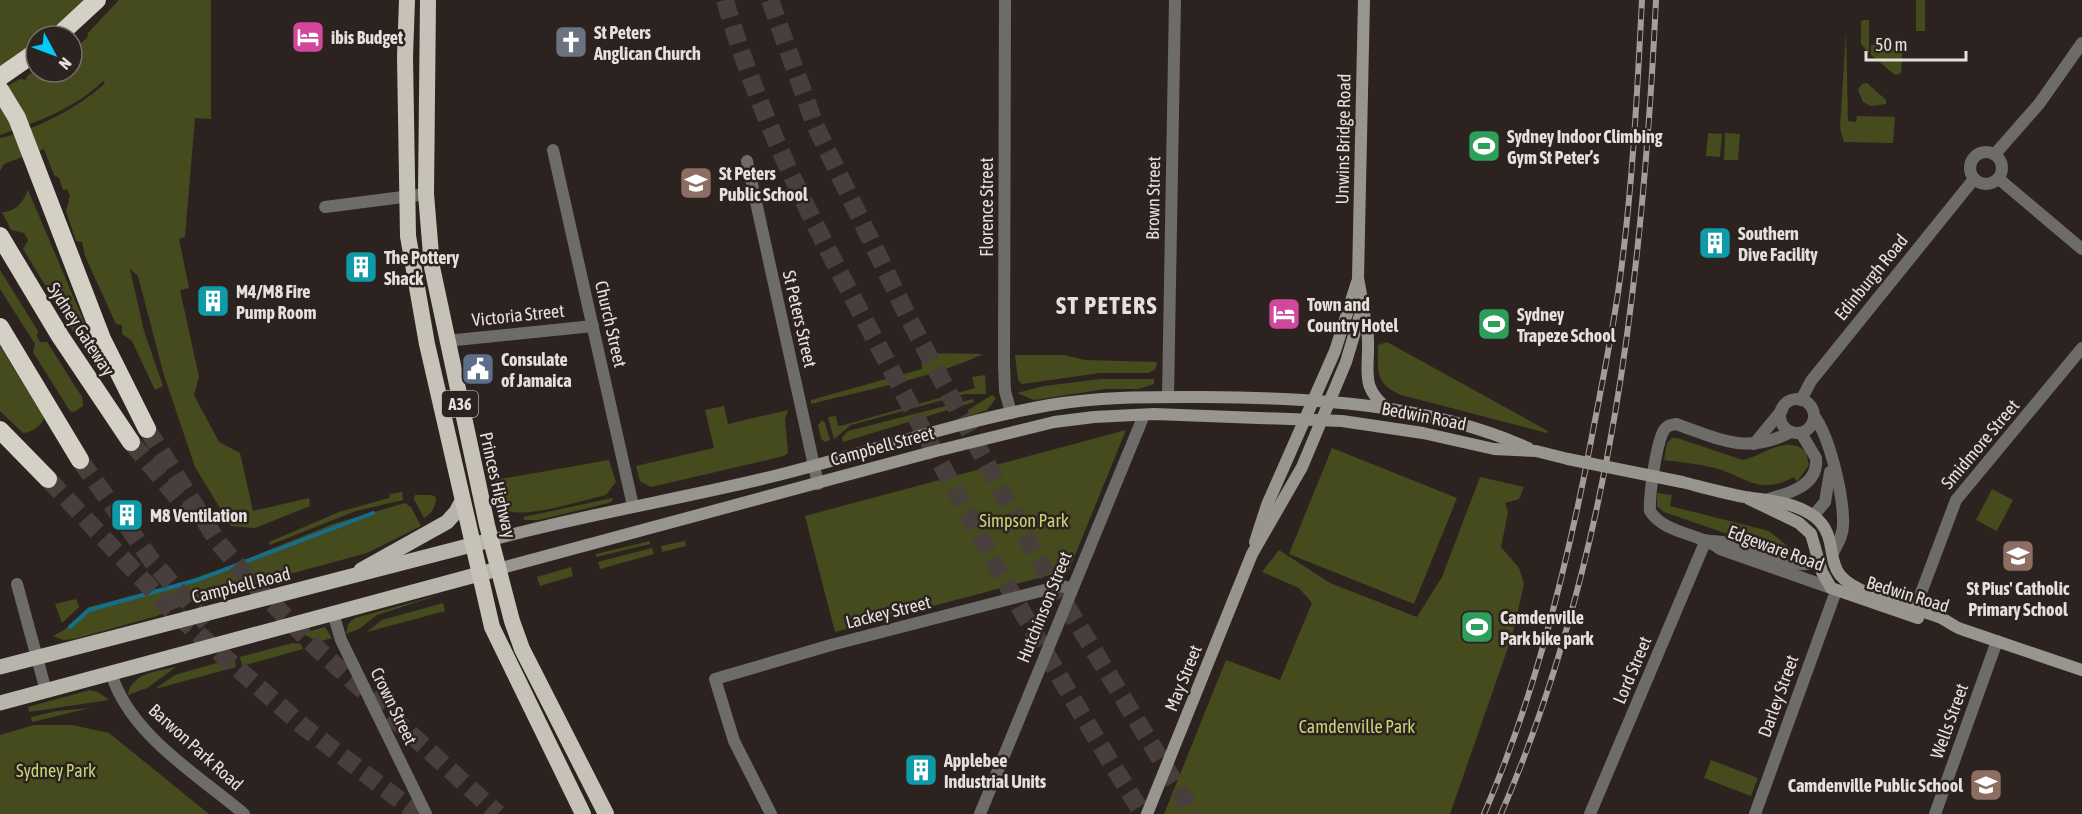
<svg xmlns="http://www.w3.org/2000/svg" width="2082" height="814" viewBox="0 0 2082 814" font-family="'Asap Condensed',sans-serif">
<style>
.green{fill:#454b1d}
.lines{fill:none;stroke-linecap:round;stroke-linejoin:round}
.stream{stroke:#126f8d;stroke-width:4}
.motorway-tunnel{stroke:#483f3c;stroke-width:18;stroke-dasharray:18 9;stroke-linecap:butt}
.minor{stroke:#6e6c68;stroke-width:12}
.tertiary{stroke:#6e6c68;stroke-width:12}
.secondary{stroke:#97958e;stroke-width:12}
.primary{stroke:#b7b4ab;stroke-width:15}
.trunk{stroke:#c6c2b8;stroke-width:16}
.motorway{stroke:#d4d0c6;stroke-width:18}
.rail-casing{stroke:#a39c99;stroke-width:6}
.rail{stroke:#2c2320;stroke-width:4;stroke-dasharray:11;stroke-linecap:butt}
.secondary-bridge{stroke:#97958e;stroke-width:12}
.labels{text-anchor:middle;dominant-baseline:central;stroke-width:5;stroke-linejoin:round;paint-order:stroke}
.shield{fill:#2c2320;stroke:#aea7a4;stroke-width:1.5}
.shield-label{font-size:16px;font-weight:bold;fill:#e6e0dd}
.poi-label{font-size:18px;font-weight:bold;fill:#e6e0dd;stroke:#2c2320;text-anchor:start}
.street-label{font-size:18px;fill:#e6e0dd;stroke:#2c2320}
.park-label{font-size:18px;fill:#c8d574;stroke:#2c2320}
.district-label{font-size:24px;font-weight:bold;letter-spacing:1.5px;fill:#e6e0dd;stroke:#2c2320}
</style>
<rect width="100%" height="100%" fill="#2c2320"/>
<g class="green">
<path d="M0,0H84L46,34L36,36V41L0,66Z"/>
<path d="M119,0H211V119L195,118L185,237L179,239L189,288L180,290L199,377L194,395L219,442L240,453L253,511L309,498L310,506L255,528L231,526L195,467L163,372L138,276L130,269L144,331L163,386L155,390L132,341L122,334V325L116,324L85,256L82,242L76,241L66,211L70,196L67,189L63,190L59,178L54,175L44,149L4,164L0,171V138C31,132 82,106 105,83L103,81C76,108 35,123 0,135V90L20,79L26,80L27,76L36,70L72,72V51L87,38L88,33Z"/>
<rect x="1916" y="0" width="9" height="31"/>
<path d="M1863,20H1869V53L1861,44V22Z"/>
<path d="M1846,32L1848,121L1856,122L1857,116L1895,117L1893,143L1844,142L1840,128Z"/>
<path d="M1898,38L1903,40L1901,73L1895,75L1871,55V45H1898Z"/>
<path d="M1867,83L1886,100V104L1871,106L1863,102L1858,90L1862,84Z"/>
<path d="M1708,133L1722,134L1720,157L1706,156Z"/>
<path d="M1725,133L1740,134L1738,160H1724Z"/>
<path d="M28,190L105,371L100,375L23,249L28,240L24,233L11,230L2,212C16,212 23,202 28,190Z"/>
<path d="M0,270L38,331L37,337L40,342H47L82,397L83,406L74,412L70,411L33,352L35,344L0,289Z"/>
<path d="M1387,342L1548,431L1547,433L1401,395C1374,383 1378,371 1378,345Z"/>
<path d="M0,346L44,418C41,427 31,432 23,433L0,411Z"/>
<path d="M922,353L983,354C930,379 868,389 811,404V400L922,369Z"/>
<path d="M1015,355H1064L1085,360L1157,362L1155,370L1148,373H1100L1022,384L1018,380Z"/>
<path d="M985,375L986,394H965L851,425L834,439L828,417L836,416L838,426L844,425L975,388L972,377Z"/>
<path d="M1101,379H1154V384L1139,389H1106L1034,400L1017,393L1044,386Z"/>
<path d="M992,395L996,398L987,410L969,416L968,410Z"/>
<path d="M973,399L974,402L843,442L842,437L848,431Z"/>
<path d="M724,406L728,424L788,410L785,419L788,453L784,456L651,487L640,481L636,466L714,448L705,410Z"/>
<path d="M822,420L825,423L830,440L825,442L821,439L818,425Z"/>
<path d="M1126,430L1069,570L835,632L805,516Z"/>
<path d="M1672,438H1677L1743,460C1764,455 1786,434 1806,452L1809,465L1797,482L1794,477C1759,496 1747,477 1715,468C1698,464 1680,462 1664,460L1667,443Z"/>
<path d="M1332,448L1457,498L1414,604L1289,554Z"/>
<path d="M609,460L616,482L606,495C587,499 520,521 505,509C495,501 496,490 495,480Z"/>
<path d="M1480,477L1524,487L1519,499L1505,503L1508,512L1501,547L1519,568L1524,584L1512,636L1450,814H1164L1226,660L1280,680L1312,603L1299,588L1262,572L1279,550L1330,583L1417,617L1442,577Z"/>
<path d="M1992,489L2013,500L1997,531L1976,520Z"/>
<path d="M402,492L403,500L356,511L270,545L269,542L339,512L389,498L390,494Z"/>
<path d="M1657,493L1672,495L1670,506L1769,531L1792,550L1789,555L1664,512L1657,506Z"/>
<path d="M415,495H431L436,497C436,506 432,514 424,518L414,499Z"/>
<path d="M612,498L613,500L609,503L538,520H524V517Z"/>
<path d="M405,503L411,507L421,526L367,553L198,599L157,616L74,639L63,640L53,636L64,630L89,607L180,583L227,567L333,524Z"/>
<path d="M650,541V544L596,557V554Z"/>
<path d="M685,541L686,546L662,552L661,546Z"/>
<path d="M652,548L654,554L600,569L598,562Z"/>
<path d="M571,567L573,576L540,586L537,577Z"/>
<path d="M439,595L377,615L359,629L346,634L348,624L355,618Z"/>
<path d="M76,599L79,607L62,623L55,604Z"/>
<path d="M443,603L445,611L367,632L382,620Z"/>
<path d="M325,627L332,638L318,642L305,635L306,632Z"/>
<path d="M293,643L301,644L303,649L242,666L240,657Z"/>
<path d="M234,658L236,667L155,689L175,675Z"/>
<path d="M176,667L147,688L128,695C131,673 158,671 176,667Z"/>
<path d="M90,690L98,692L109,700L29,712L28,707Z"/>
<path d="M90,708L32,722L31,717L57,711Z"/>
<path d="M34,725H72L109,733L209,814H0V735Z"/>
<path d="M1711,760L1758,778L1751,796L1704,778Z"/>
</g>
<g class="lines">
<path class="stream" d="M70,627L89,610L197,580L373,513"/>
<g class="motorway-tunnel">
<path d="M725,0C763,134 830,255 895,377C973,526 1053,672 1143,814"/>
<path d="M770,0L815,125L910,321L1039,561L1194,814"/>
<path d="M147,429L218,542L250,580L309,641L498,814"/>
<path d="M131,442L188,510"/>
<path d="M80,460L152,561L208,625"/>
<path d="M48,479L169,608L304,727L418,814"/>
</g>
<g class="minor">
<path d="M1005,0L1004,365L1005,391L1011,413"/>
<path d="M553,150L633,506"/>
<path d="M747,161L818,484"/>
<path d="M1999,179L2082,249"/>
<path d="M325,207L426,194"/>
<path d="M446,341L593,326"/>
<path d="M1168,396L1175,0"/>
<path d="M1791,432C1747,455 1719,439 1676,424C1671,425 1667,425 1664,430C1656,444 1649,495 1650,511C1664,534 1700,533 1720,549L1831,588"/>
<path d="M1754,444L1782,410"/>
<path d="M1710,541C1748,541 1782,573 1819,562"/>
<path d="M17,584L46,691"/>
<path d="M1915,609L1956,500L2082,348"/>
<path d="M333,613L341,640L426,814"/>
<path d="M111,673C130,735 197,774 244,814"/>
<path d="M771,814L734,741L715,679L831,645L1060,586L1071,588"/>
<path d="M980,814L1144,415"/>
<path d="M1590,814L1706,540"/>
<path d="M1755,814L1836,591"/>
<path d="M1935,814L1997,641"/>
</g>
<g class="tertiary">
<circle cx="1986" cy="168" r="16"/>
<path d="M1995,154L2039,104L2082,43"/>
<circle cx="1797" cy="416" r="17"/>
<path d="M1801,400L1811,381L1974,179"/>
<path d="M1814,416C1830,437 1844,497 1843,525C1843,535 1838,543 1834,551"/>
<path d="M1769,499C1790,493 1819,485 1816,458L1801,433"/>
<path d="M1813,516L1825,502L1830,472"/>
</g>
<g class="secondary">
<path d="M1363,309C1365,319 1368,330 1368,341C1369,373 1360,387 1388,409"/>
<path d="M1682,482C1702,487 1723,493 1745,497C1768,500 1795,502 1815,517C1837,535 1827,559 1840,575C1857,596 1914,607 1941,618C1948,621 1953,626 1961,629L2082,670"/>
<path d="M1749,499L1799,523L1811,534L1822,572L1831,588L1918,618"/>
<path d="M491,540C582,515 675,500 766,478C861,455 954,422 1050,405C1102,396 1152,397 1204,397C1313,398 1428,403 1528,448"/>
<path d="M1255,542L1267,505L1335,351L1357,282"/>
<path d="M498,569L932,452L1054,422L1094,417L1154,414L1342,421L1423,433L1494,449L1536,451L1568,459"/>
<path d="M1147,814L1252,554L1302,467L1346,362L1363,305L1358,278L1364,0"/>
</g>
<g class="primary">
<path d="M361,570L447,522L456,512L462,501"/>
<path d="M0,667L491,540"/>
<path d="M0,703L498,569"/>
</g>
<g class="trunk">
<path d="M407,0L405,57L408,236L427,344L492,627L583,814"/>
<path d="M428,0L426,194L432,267L487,525L512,621L522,649L606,814"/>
</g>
<g class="motorway">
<path d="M58,36L97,0"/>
<path d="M0,77L36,52"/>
<path d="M0,90L17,118L102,339L147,429"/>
<path d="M0,236L60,336L131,442"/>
<path d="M0,327L80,460"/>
<path d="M0,430L48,479"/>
</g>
<defs>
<g id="rail">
<path d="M1484,814C1532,703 1562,585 1586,467C1597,409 1609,352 1618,293C1632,197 1637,98 1642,0"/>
<path d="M1501,814C1611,559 1643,275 1656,0"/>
</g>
</defs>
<use href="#rail" class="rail-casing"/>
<use href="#rail" class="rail"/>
<path class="secondary-bridge" d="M1568,459L1682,482"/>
</g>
<defs>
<symbol id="hotel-square" viewBox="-11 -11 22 22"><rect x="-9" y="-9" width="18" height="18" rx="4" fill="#d1479c" stroke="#2c2320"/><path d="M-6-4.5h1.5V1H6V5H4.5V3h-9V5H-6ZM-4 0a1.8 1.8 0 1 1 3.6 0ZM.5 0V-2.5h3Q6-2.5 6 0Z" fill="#fff"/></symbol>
<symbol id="church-square" viewBox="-11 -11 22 22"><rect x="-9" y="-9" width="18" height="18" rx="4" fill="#6b7280" stroke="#2c2320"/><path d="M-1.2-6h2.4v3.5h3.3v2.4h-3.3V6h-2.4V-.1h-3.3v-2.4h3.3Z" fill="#fff"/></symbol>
<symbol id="stadium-square" viewBox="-11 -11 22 22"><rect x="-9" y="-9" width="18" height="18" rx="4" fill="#2e9e5b" stroke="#2c2320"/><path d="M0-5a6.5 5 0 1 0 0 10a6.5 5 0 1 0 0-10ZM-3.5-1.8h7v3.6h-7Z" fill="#fff"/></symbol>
<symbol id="school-square" viewBox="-11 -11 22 22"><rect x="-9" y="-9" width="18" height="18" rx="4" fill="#8d6e63" stroke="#2c2320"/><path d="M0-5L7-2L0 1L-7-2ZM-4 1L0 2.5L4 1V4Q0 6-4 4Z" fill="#fff"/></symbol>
<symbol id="building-square" viewBox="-11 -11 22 22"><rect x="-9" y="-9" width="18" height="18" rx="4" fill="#0f9aa8" stroke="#2c2320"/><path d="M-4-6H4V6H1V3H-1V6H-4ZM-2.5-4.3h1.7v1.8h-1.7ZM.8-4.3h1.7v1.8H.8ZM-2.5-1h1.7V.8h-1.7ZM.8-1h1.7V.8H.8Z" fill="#fff"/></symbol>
<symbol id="civic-square" viewBox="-11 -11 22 22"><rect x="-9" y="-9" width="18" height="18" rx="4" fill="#5c6f8a" stroke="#2c2320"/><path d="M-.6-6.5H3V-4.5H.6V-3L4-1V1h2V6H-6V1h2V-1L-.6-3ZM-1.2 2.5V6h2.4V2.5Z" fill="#fff"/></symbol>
</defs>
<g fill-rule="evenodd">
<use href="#hotel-square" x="289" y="18" width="38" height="38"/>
<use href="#church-square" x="552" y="23" width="38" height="38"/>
<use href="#stadium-square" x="1465" y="127" width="38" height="38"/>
<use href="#school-square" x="677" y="164" width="38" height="38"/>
<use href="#building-square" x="1696" y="224" width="38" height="38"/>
<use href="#building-square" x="342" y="248" width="38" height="38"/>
<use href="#building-square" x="194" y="282" width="38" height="38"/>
<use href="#hotel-square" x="1265" y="295" width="38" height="38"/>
<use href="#stadium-square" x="1475" y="305" width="38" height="38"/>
<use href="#civic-square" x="459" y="350" width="38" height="38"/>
<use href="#building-square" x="108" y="496" width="38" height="38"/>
<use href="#school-square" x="1999" y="537" width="38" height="38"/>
<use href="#stadium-square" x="1458" y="608" width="38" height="38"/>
<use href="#building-square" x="902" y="751" width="38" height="38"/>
<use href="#school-square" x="1967" y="766" width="38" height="38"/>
</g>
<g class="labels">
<rect class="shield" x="442" y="391" width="36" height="26" rx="4.5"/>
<g class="shield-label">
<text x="460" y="404">A36</text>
</g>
<g class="poi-label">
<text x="594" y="32">St Peters<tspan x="594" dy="21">Anglican Church</tspan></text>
<text x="331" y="37">ibis Budget</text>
<text x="1507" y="136">Sydney Indoor Climbing<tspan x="1507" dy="21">Gym St Peter’s</tspan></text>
<text x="719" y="173">St Peters<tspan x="719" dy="21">Public School</tspan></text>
<text x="1738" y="233">Southern<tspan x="1738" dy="21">Dive Facility</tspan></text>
<text x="384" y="257">The Pottery<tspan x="384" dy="21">Shack</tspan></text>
<text x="236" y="291">M4/M8 Fire<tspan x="236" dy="21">Pump Room</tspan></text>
<text x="1307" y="304">Town and<tspan x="1307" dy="21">Country Hotel</tspan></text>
<text x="1517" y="314">Sydney<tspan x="1517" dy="21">Trapeze School</tspan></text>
<text x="501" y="359">Consulate<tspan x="501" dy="21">of Jamaica</tspan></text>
<text x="150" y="515">M8 Ventilation</text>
<text x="2018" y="588" text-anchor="middle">St Pius' Catholic<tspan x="2018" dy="21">Primary School</tspan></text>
<text x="1500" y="617">Camdenville<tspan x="1500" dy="21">Park bike park</tspan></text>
<text x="944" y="760">Applebee<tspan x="944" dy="21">Industrial Units</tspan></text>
<text x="1963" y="785" text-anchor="end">Camdenville Public School</text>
</g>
<g class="street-label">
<text transform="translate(1343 139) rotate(-89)">Unwins Bridge Road</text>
<text transform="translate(1153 198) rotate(-89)">Brown Street</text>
<text transform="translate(986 207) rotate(-90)">Florence Street</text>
<text transform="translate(1871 277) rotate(-51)">Edinburgh Road</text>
<text transform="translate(518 315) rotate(-6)">Victoria Street</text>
<text transform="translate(800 319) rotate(77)">St Peters Street</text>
<text transform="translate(611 324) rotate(77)">Church Street</text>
<text transform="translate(81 329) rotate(57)">Sydney Gateway</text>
<text transform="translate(1424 416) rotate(11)">Bedwin Road</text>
<text transform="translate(1980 444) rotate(-50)">Smidmore Street</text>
<text transform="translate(882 446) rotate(-15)">Campbell Street</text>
<text transform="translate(498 485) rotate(77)">Princes Highway</text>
<text transform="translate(1776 548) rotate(20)">Edgeware Road</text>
<text transform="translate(241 585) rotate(-14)">Campbell Road</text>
<text transform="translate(1908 594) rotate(17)">Bedwin Road</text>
<text transform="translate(1044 607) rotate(-68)">Hutchinson Street</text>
<text transform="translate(888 612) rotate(-14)">Lackey Street</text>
<text transform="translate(1632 670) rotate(-67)">Lord Street</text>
<text transform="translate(1183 678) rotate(-68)">May Street</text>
<text transform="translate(1778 696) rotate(-70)">Darley Street</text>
<text transform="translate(394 706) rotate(64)">Crown Street</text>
<text transform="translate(1949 721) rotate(-70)">Wells Street</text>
<text transform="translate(196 747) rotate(42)">Barwon Park Road</text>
</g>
<g class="park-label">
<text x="1024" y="520">Simpson Park</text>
<text x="1357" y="726">Camdenville Park</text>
<text x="56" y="770">Sydney Park</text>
</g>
<g class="district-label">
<text x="1107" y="305">ST PETERS</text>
</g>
</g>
<g transform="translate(54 54) rotate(131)"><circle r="28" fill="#2c2320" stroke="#766f6c" stroke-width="1.5"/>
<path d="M0-4.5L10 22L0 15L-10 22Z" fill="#00cbf8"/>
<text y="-9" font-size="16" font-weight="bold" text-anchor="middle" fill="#e6e0dd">N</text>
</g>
<path d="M1866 51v9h100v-9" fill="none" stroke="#e6e0dd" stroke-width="3"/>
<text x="1875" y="51" font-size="18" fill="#e6e0dd" stroke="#2c2320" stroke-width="4.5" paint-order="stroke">50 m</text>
</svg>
